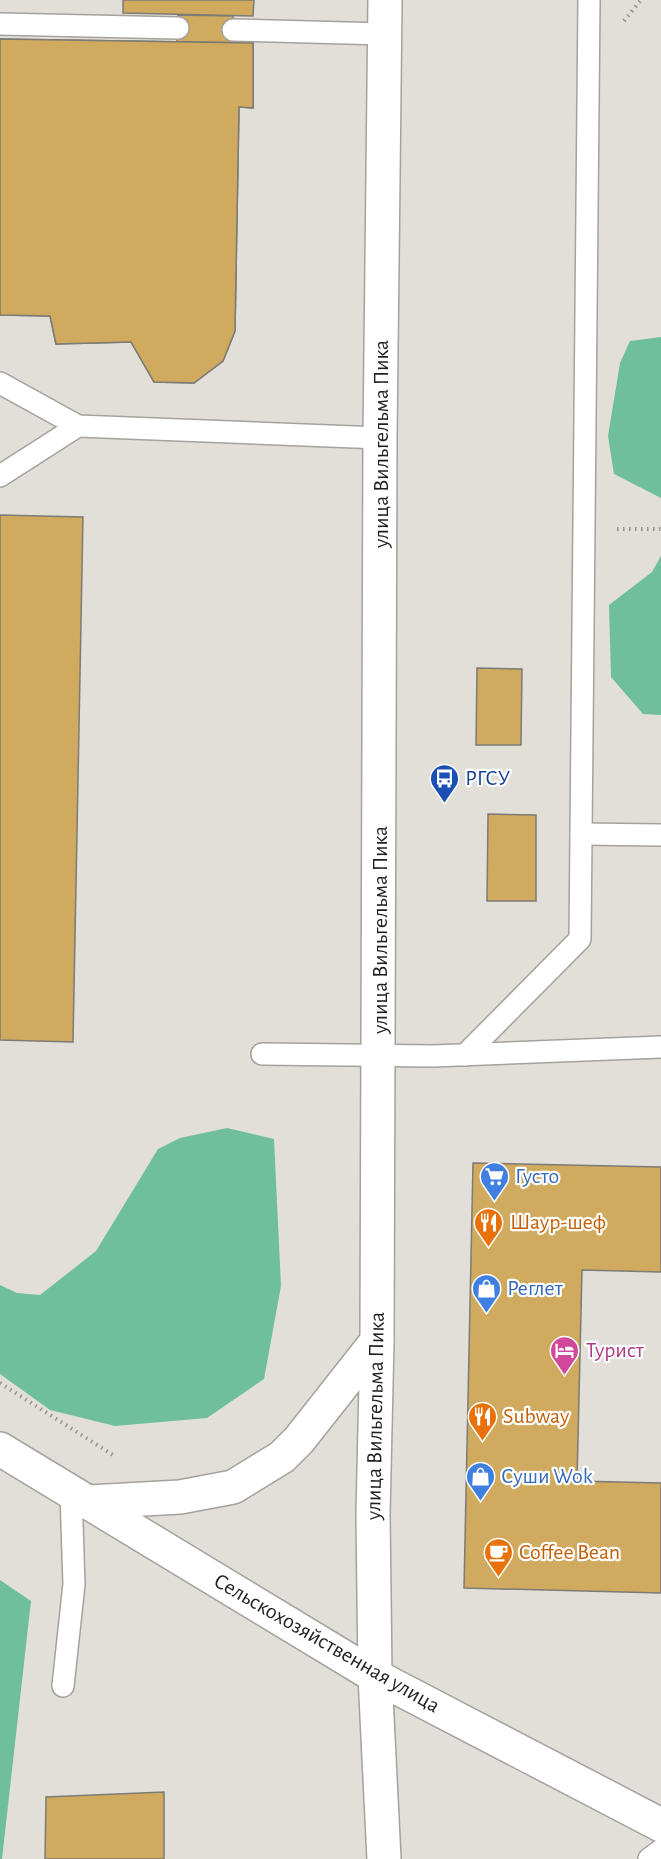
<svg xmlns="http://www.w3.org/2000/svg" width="661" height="1859" viewBox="0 0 661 1859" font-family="'Alegreya Sans',sans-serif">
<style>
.green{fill:#70bf9c}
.building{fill:#d0aa5e;stroke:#7d7b76;stroke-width:1.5}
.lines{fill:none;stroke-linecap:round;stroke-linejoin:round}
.service-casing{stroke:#a4a29d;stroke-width:24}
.secondary-casing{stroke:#a4a29d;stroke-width:36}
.path{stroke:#95938f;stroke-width:4;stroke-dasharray:1.5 4.5;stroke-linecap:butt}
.service{stroke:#fff;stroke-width:21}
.secondary{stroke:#fff;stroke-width:33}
.labels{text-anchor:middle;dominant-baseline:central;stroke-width:4.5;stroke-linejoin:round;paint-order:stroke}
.street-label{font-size:22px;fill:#201f1d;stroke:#fff}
.transit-label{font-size:22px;fill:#164399;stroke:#fff;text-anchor:start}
.shop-label{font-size:22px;fill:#366cbe;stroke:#fff;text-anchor:start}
.food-label{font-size:22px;fill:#c56008;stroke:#fff;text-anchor:start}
.hotel-label{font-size:22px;fill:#b23c85;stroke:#fff;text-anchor:start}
</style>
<rect width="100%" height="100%" fill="#e2dfd9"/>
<g class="green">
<path d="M661,337V498L614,474L608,436L620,363L630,341Z"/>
<path d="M661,556V715L643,714L611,677L609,605L652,572Z"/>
<path d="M227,1128L274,1139L281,1286L264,1379L207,1418L115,1426L50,1410L0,1374V1285L17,1293L40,1295L96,1251L158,1149L180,1138Z"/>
<path d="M0,1580L31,1601L2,1859H0Z"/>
</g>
<g class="building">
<path d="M123,0H254L253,16L123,13Z"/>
<path d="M178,15L233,16L232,43L177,42Z"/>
<path d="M0,39L253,43V108L239,107L235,331L223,361L194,383L154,382L131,342L56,344L50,316L0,315Z"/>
<path d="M0,39L253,43V108L239,107L235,331L223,361L194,383L154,382L131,342L56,344L50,316L0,315Z"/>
<path d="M0,515L83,517L73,1042L0,1040Z"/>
<path d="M477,668L522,669L521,745H476Z"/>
<path d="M488,814L536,815V901H487Z"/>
<path d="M473,1163L661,1167V1272L582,1270L577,1481L661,1483V1593L464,1588Z"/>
<path d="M164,1792V1859H45L46,1797Z"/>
</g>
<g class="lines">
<defs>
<g id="service">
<path d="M0,24L178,28"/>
<path d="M233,30L384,34"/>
<path d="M0,383L78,426L380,438"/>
<path d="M0,476L78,426"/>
<path d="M581,834L661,835"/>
<path d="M262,1054L433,1056L661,1047"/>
<path d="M465,1055L580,939L589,0"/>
<path d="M63,1686L74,1584L71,1493"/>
<path d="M649,1859L661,1850"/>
</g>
<g id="secondary">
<path d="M0,1449L375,1676L661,1825"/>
<path d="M89,1502L180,1497L233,1487L282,1457L299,1440L377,1341"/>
<path d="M384,1859L375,1676L373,1514L377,1341L380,438L385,0"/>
</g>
</defs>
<use href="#service" class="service-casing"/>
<use href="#secondary" class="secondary-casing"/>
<g class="path">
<path d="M624,21L641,0"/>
<path d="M617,529H661"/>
<path d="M0,1383L116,1457"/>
</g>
<use href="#service" class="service"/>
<use href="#secondary" class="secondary"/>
</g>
<defs>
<symbol id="bus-pin" viewBox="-11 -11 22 30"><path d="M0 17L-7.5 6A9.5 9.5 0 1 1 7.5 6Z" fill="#1a4fb4" stroke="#fff"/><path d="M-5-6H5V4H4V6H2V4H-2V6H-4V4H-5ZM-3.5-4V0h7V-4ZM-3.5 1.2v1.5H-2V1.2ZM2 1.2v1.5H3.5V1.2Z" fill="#fff"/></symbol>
<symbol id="supermarket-pin" viewBox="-11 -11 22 30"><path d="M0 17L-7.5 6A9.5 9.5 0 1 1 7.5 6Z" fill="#3f7fe0" stroke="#fff"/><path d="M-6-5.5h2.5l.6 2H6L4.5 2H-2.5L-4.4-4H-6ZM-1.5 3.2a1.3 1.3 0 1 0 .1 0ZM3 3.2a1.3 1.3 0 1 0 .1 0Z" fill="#fff"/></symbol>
<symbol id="restaurant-pin" viewBox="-11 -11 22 30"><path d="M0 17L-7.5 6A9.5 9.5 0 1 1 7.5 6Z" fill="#e8710a" stroke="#fff"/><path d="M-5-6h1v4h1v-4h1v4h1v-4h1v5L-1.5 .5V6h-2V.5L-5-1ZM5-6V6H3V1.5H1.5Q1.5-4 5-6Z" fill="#fff"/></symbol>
<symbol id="shop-pin" viewBox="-11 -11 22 30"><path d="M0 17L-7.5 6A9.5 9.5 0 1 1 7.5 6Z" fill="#3f7fe0" stroke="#fff"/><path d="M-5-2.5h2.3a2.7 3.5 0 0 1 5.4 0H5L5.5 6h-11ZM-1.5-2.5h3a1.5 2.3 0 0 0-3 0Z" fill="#fff"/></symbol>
<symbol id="hotel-pin" viewBox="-11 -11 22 30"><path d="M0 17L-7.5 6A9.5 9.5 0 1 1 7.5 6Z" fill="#d1479c" stroke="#fff"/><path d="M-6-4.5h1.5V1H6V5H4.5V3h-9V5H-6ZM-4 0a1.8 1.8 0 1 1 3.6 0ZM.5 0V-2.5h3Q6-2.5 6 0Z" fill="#fff"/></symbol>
<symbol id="cafe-pin" viewBox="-11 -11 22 30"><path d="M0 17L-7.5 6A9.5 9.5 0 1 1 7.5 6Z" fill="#e8710a" stroke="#fff"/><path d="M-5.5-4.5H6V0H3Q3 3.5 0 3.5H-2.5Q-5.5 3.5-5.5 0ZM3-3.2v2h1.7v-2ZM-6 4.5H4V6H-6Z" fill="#fff"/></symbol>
</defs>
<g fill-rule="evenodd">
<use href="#bus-pin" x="428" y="762" width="33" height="45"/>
<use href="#supermarket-pin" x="478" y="1160" width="33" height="45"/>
<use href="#restaurant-pin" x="472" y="1206" width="33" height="45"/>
<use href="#shop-pin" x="470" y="1272" width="33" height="45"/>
<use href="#hotel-pin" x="548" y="1334" width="33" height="45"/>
<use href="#restaurant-pin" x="466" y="1400" width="33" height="45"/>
<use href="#shop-pin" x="464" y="1460" width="33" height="45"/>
<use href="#cafe-pin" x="482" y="1536" width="33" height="45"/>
</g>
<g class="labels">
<g class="street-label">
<text transform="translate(381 444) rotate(-90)">улица Вильгельма Пика</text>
<text transform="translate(380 930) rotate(-90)">улица Вильгельма Пика</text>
<text transform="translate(375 1416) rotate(-89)">улица Вильгельма Пика</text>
<text transform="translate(327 1643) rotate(30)">Сельскохозяйственная улица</text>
</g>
<g class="transit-label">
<text x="465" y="778">РГСУ</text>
</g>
<g class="shop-label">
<text x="515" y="1176">Густо</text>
<text x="507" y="1288">Реглет</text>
<text x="501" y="1476">Суши Wok</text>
</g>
<g class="food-label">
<text x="510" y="1222">Шаур-шеф</text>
<text x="503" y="1416">Subway</text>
<text x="519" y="1552">Coffee Bean</text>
</g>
<g class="hotel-label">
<text x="586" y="1350">Турист</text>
</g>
</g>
</svg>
